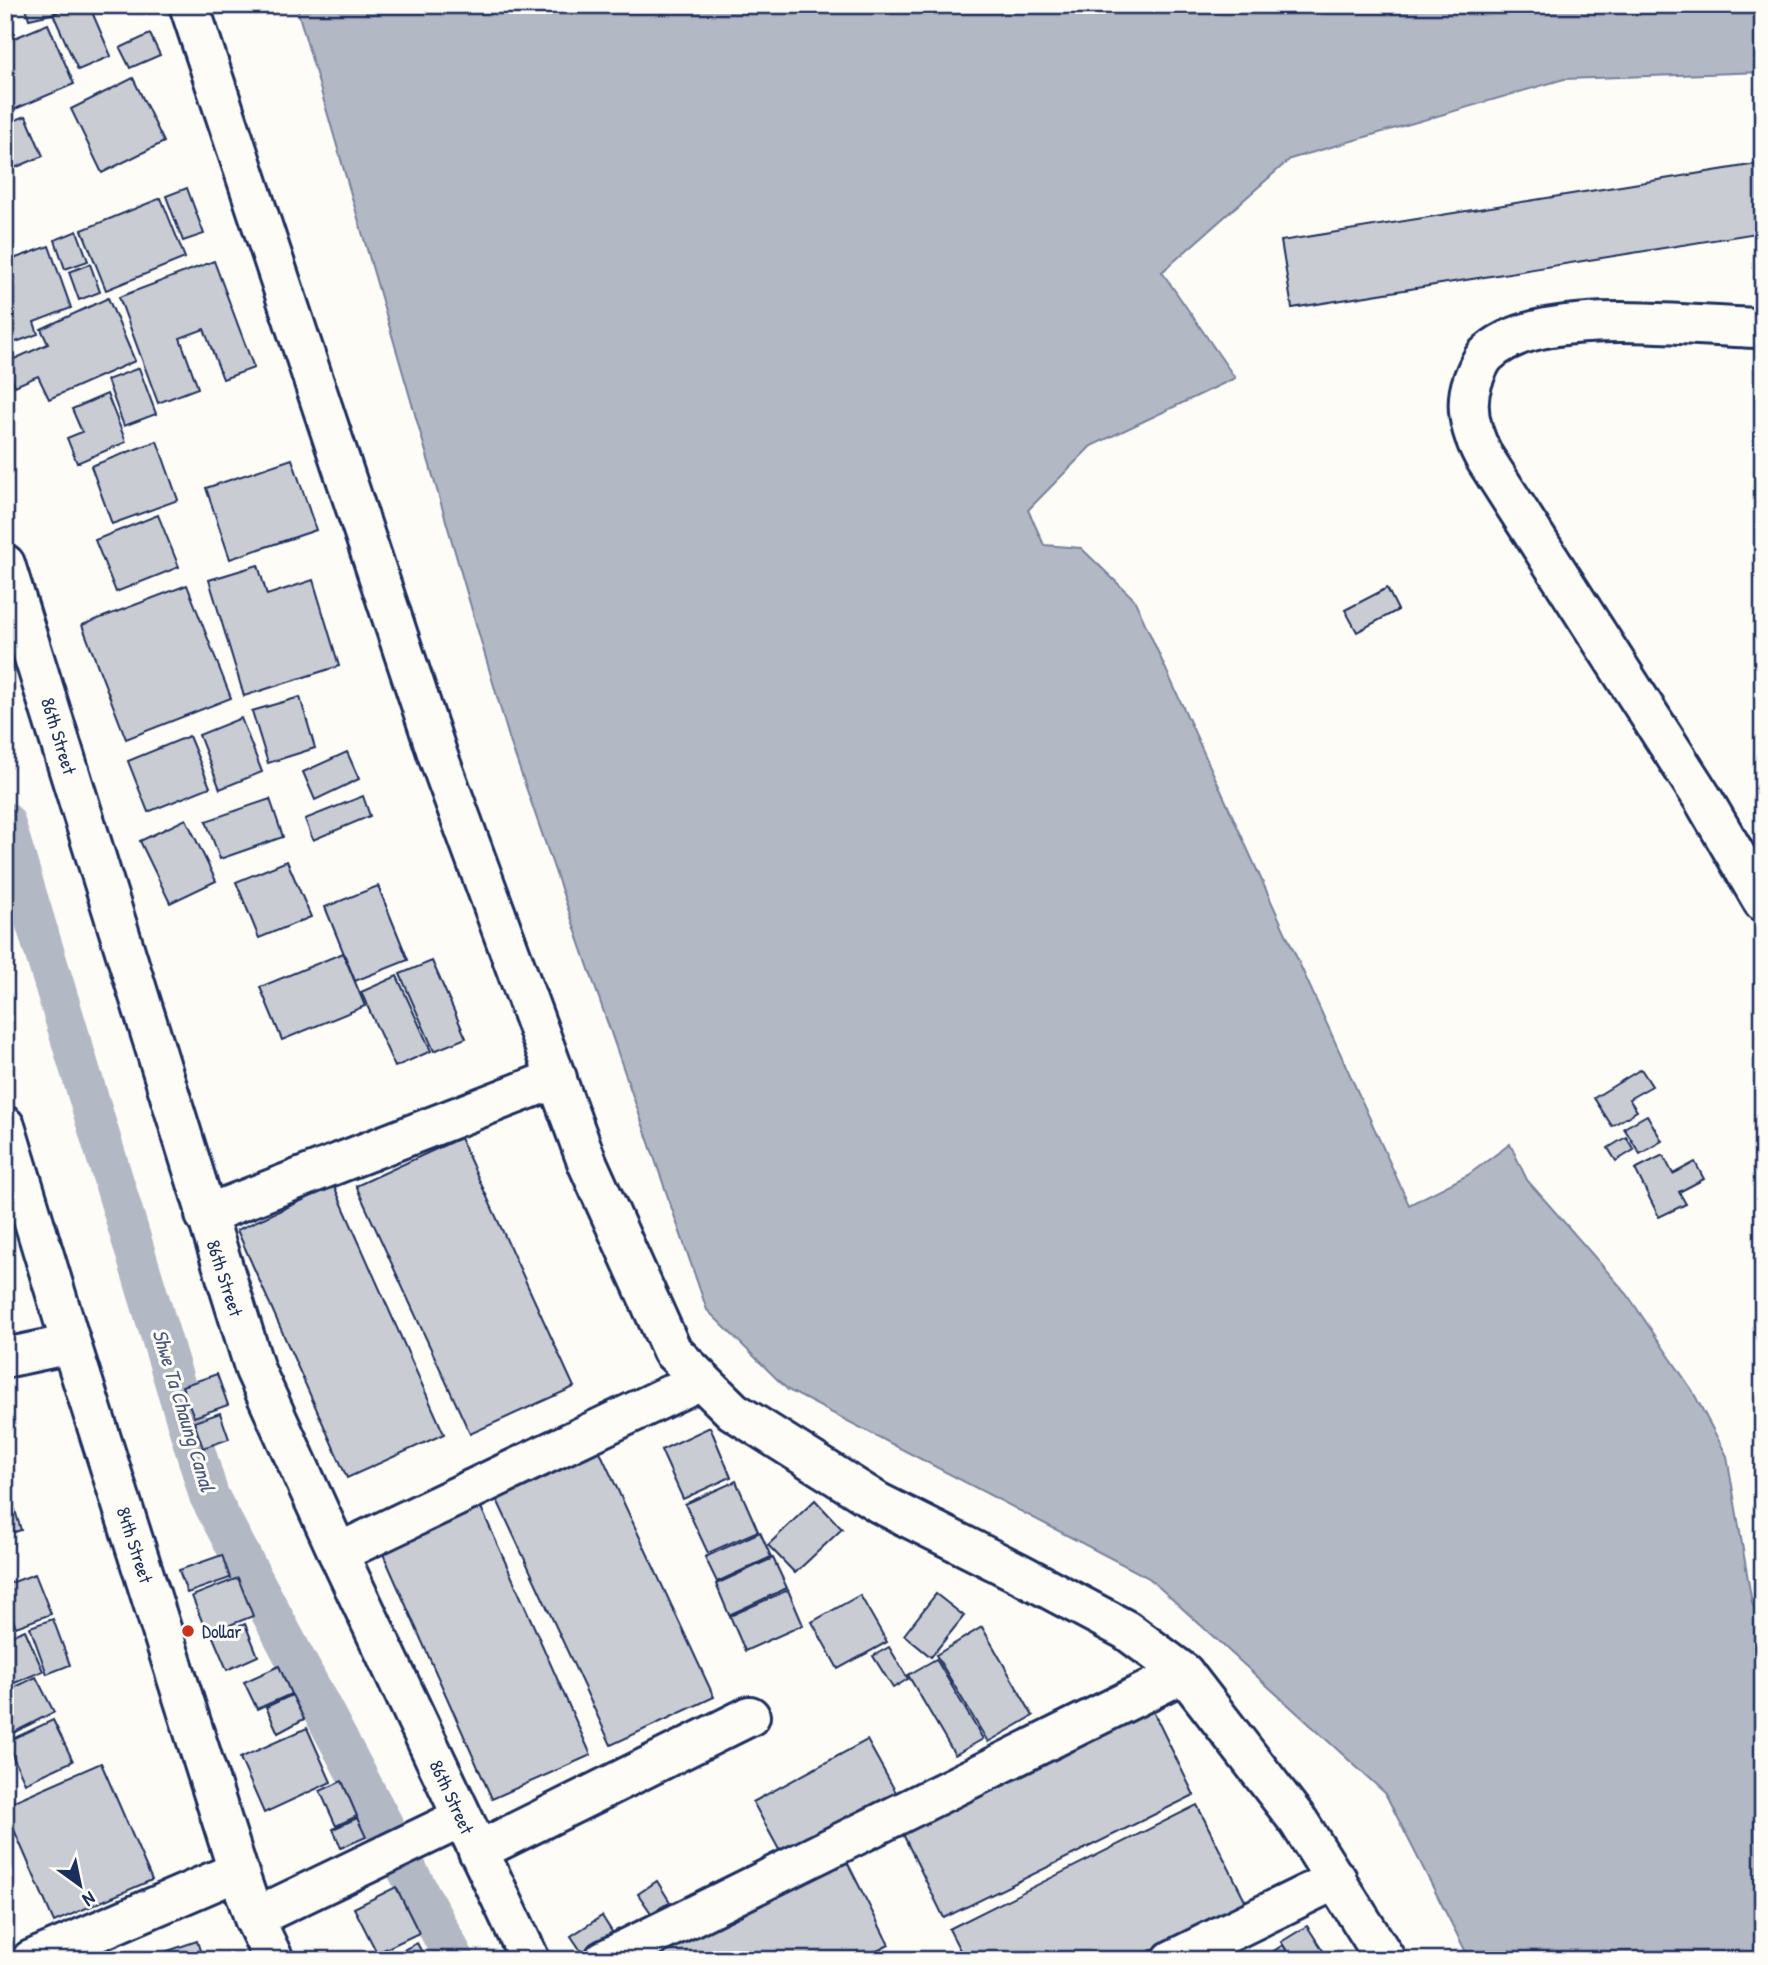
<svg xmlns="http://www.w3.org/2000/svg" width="1768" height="1965" viewBox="0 0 1768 1965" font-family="'Patrick Hand',sans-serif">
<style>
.water{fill:#b3b8c5;stroke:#76819c;stroke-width:2}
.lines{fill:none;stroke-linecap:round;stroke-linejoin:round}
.canal{stroke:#b3b8c5;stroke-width:40}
.building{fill:#c9ccd3;stroke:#1b2f5e;stroke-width:2}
.minor-casing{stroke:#1b2f5e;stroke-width:44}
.major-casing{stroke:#1b2f5e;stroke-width:44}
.minor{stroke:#fdfcf7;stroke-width:38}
.major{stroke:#fdfcf7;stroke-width:38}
.poi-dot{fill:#c8321e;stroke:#fdfcf7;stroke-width:2.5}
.labels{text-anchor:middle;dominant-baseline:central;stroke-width:6;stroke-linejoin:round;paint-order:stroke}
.street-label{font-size:19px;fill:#1b2f5e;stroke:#fdfcf7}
.poi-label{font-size:19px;fill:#1b2f5e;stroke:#fdfcf7;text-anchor:start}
.water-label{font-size:21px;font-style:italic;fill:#49587d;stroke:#fdfcf7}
</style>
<rect width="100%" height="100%" fill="#fdfcf7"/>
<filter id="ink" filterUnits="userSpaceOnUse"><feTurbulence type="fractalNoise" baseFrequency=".0143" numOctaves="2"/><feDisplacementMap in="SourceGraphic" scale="14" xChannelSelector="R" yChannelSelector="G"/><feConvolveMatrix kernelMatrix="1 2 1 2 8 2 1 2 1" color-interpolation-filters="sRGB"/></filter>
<g filter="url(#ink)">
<path class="water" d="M296,5H1699L1763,9V72L1564,79L1290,159L1162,272L1235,378L1091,446L1028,510L1044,545L1081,548L1134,599L1409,1205L1468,1175L1510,1144L1527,1180L1627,1294L1692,1390L1727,1456L1752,1603L1763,1626V1960H1470L1385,1793L1149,1578L788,1390L707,1310L510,741Z"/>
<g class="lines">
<path class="canal" d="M5,822L209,1496L455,1960"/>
</g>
<g class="building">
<path d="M25,5H54L56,13L29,19Z"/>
<path d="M74,5H89L111,56L78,70L53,14Z"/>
<path d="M48,24L74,84L13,110L10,103L5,105V42Z"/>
<path d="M150,34L160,55L130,68L120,48Z"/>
<path d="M133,78L164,142L102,173L71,109Z"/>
<path d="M26,116L43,156L5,172V124Z"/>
<path d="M1763,163V232L1292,308L1281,241Z"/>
<path d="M187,188L204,234L183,241L166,196Z"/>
<path d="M161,198L185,258L106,290L82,230Z"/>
<path d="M77,231L88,261L65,269L55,240Z"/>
<path d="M49,246L71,308L34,322L38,334L5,346V262Z"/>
<path d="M214,261L254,368L223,379L204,329L180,338L198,388L158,403L119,297Z"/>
<path d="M90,264L100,292L79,300L69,272Z"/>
<path d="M108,298L135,361L49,399L38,376L15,386L5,363L48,344L41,329Z"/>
<path d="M139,368L156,414L124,426L107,380Z"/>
<path d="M107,394L126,442L77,463L67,438L82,432L72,409Z"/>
<path d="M157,441L178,500L112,524L91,466Z"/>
<path d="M292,459L316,530L230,559L206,488Z"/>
<path d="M158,515L179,567L116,592L95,540Z"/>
<path d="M258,565L267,595L313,580L339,666L244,696L209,580Z"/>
<path d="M187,585L231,698L126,739L82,625Z"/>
<path d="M1387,588L1398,610L1357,632L1345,610Z"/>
<path d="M300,697L315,748L268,763L252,711Z"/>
<path d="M241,718L262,772L220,789L199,735Z"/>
<path d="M189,736L210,787L148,812L128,761Z"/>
<path d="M347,752L359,779L315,800L303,772Z"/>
<path d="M363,796L370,816L313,840L305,819Z"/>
<path d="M270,799L283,837L220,859L206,821Z"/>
<path d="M186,819L216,881L170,903L140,841Z"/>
<path d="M287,861L311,917L259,938L236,882Z"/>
<path d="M378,886L408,960L355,981L325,907Z"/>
<path d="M343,953L365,1006L282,1040L260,987Z"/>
<path d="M432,961L466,1038L434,1051L400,974Z"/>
<path d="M397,976L431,1051L395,1067L361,992Z"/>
<path d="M1641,1069L1652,1086L1629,1099L1637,1111L1612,1126L1594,1098Z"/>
<path d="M1647,1115L1662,1141L1640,1154L1624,1128Z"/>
<path d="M1626,1137L1634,1150L1616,1161L1608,1148Z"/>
<path d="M460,1138L574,1387L470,1434L356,1186Z"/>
<path d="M1663,1155L1673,1174L1695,1162L1704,1179L1679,1192L1686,1204L1659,1217L1635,1169Z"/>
<path d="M334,1186L444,1434L347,1478L237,1230Z"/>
<path d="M217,1374L228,1405L194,1417L182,1386Z"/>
<path d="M220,1413L229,1439L203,1448L194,1422Z"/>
<path d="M710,1427L731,1477L683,1499L661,1450Z"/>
<path d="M595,1441L714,1697L611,1745L492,1489Z"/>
<path d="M5,1477L21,1530L5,1535Z"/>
<path d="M736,1481L758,1531L708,1553L685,1504Z"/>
<path d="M815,1500L842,1529L795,1573L768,1545Z"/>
<path d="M479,1503L591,1755L492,1799L380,1547Z"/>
<path d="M760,1532L771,1557L717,1582L705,1557Z"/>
<path d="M222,1555L230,1578L187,1593L179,1570Z"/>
<path d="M773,1558L787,1588L729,1615L716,1584Z"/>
<path d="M35,1574L51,1614L16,1627L5,1599V1585Z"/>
<path d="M238,1578L253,1616L207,1634L192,1596Z"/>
<path d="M788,1590L803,1625L745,1651L730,1616Z"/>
<path d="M936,1594L964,1616L931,1657L904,1635Z"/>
<path d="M860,1595L887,1642L838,1669L812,1622Z"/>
<path d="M53,1619L70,1665L47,1674L30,1627Z"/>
<path d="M245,1624L258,1656L227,1670L213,1637Z"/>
<path d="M982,1627L1033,1716L988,1742L936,1655Z"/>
<path d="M25,1630L43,1671L5,1687V1638Z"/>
<path d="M889,1647L908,1679L893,1688L873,1656Z"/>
<path d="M936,1659L983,1739L955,1755L908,1675Z"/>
<path d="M279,1666L291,1694L257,1709L244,1682Z"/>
<path d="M36,1677L54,1712L5,1737V1692Z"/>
<path d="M292,1695L304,1719L278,1733L266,1707Z"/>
<path d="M1148,1701L1194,1795L944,1918L898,1824Z"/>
<path d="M53,1720L73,1761L25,1783L6,1742Z"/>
<path d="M307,1728L331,1782L264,1813L240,1758Z"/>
<path d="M867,1740L898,1796L784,1859L753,1802Z"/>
<path d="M101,1763L152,1880L54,1922L5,1809V1805Z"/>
<path d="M342,1781L357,1816L336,1826L320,1791Z"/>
<path d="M1197,1805L1246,1902L1132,1960H965L949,1929Z"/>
<path d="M357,1818L366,1837L341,1848L333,1829Z"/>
<path d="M840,1848L889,1945L859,1960H616Z"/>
<path d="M657,1881L670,1902L651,1913L638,1894Z"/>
<path d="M396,1887L419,1933L377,1953L354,1908Z"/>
<path d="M602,1916L614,1935L583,1954L571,1936Z"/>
<path d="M1307,1926L1329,1960H1293L1281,1942Z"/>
<path d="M197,1941L203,1960H141Z"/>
<path d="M417,1943L426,1960H384Z"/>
<path d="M1283,1945L1292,1960H1260Z"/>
</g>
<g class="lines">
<defs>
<g id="minor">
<path d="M189,5L438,756L587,1162L672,1351L733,1411L879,1503L1019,1573L1126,1630L1184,1673L1299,1822L1386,1960"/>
<path d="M1763,328C1694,328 1535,303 1485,356C1480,362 1476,372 1473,380C1463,407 1471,433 1484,457L1703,799L1763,902"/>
<path d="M205,1215L557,1078"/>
<path d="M5,1358L71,1344"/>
<path d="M338,1553L701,1380"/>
<path d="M478,1851L750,1716"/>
<path d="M254,1918L462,1818"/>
<path d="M31,1960L238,1871"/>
<path d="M604,1960L1184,1673"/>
<path d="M1172,1960L1337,1879"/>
</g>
<g id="major">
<path d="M5,564L255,1370L338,1553L530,1960"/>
<path d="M5,1126L71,1344L238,1871L254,1918L274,1960"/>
</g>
</defs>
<use href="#minor" class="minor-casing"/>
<use href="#major" class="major-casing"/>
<use href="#minor" class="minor"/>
<use href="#major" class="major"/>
</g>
</g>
<circle class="poi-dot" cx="188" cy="1631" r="7"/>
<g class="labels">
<g class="street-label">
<text transform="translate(59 736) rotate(73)">86th Street</text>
<text transform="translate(225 1278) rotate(72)">86th Street</text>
<text transform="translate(135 1545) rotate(72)">84th Street</text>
<text transform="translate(452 1797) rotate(65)">86th Street</text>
</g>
<g class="poi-label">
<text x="202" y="1631">Dollar</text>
</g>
<g class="water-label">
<text transform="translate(184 1410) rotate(73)">Shwe Ta Chaung Canal</text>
</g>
</g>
<rect width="1768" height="1965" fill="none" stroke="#fdfcf7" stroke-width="28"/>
<rect x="14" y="14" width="1740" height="1937" fill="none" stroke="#1b2f5e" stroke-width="2.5" filter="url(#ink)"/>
<g transform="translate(80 1885) rotate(147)" stroke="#fdfcf7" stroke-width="5" paint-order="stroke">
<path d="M0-5L12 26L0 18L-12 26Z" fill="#1b2f5e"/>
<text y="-10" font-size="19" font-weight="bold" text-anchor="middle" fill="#1b2f5e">N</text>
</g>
</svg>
